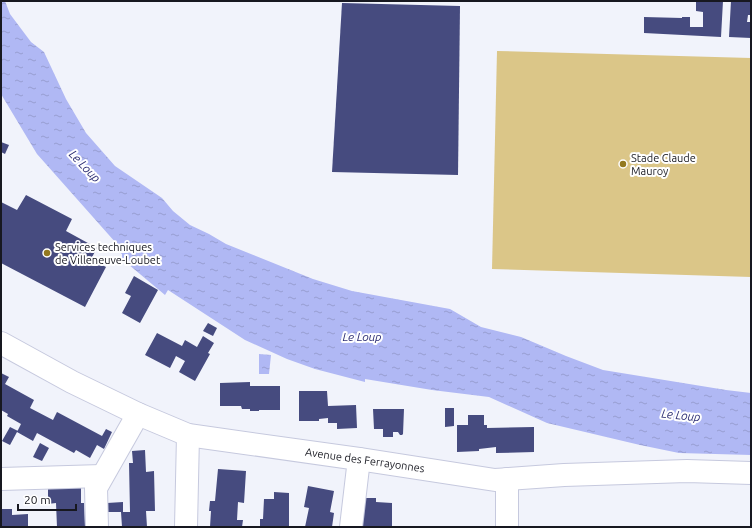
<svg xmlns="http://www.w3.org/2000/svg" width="752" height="528" viewBox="0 0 752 528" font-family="Ubuntu,sans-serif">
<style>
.pitch{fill:#dbc688}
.water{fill:url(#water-ripples)}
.building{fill:#464b7f}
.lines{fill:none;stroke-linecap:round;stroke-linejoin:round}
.minor-casing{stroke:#c6c9de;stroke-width:24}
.minor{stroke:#fff;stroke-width:22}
.poi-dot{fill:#937920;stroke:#fff;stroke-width:1.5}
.labels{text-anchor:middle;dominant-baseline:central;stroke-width:4;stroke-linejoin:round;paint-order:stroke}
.poi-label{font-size:11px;fill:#171820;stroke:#fff;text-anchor:start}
.street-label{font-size:11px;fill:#171820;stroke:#fff}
.water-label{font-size:12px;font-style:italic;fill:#2f3075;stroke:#fff}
</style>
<defs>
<pattern id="water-ripples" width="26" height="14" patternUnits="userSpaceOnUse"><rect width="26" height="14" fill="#b0b8f4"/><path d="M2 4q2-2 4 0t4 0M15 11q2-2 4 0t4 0" fill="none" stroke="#979dd1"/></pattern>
</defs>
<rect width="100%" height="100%" fill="#f1f3fb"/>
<path class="pitch" d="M497,51L751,58V277L492,269Z"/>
<g class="water">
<path d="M1,1H5L10,14L31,42L44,52L66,99L86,133L115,166L162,198L173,211L190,225L209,234L226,244L313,279L352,291L450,309L481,327L521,337L566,356L603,370L726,390L751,393V455L679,453L640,445L547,423L489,397L432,390L365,379V382L315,369L287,359L245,340L168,290L165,295L122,259V254L118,251L116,243L37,154L1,94Z"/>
<path d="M259,354L271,355L269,374H259Z"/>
</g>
<g class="building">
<path d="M696,1H723L721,37L644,33V17L682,18V17H690V27H703V12L696,11Z"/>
<path d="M731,1H751V15H748L747,22H751V38L729,37Z"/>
<path d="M342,3L460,6L458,175L332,172Z"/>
<path d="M1,142L9,145L5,154L1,152Z"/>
<path d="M26,195L72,219L66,231L97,248L91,259L106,267L85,307L1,263V202L17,210Z"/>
<path d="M134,276L158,290L140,323L122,313L131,296L125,293Z"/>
<path d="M208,323L217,328L213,336L203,331Z"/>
<path d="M157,333L182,346L185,340L197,347L203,336L214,343L208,353L210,354L195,381L179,372L185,361L176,356L170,368L145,355Z"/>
<path d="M1,373L9,377L5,384L34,400L30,408L53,420L57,412L102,436L106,429L112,432L104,449L97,445L90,458L76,450L74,453L37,433L33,441L17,432L10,445L2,441L10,427L18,431L17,432L21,424L7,416L8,414L1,410V393L2,391L1,390Z"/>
<path d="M250,382V386H280V410H259V411H250V409H242L241,406H220V383Z"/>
<path d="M299,391H327L328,406L356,405L357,428L337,429V423H328V418L319,419V421H299Z"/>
<path d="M445,408H454V426L445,427Z"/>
<path d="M373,409H404L403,434L402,435H400L398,432H393V437H383V429H374Z"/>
<path d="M468,415H484V425H487V428L534,427V452L496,453V447L479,449V451L457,452V425H468Z"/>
<path d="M40,443L49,448L42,461L33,457Z"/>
<path d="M145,450L146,472L154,471L155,511H146L147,527H122L121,512H108L107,503L123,502V512H130L129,463H133L132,451Z"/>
<path d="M218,469L246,471L244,503L238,502L237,520H243L242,527H210L211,511H209L210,501H215Z"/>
<path d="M48,485H81V503H84L85,527H57L56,503L48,504Z"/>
<path d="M308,486L334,491L330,512L334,513L332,527H305L309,508L304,507Z"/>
<path d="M274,492L289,493V527H260V519H263L264,499H274Z"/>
<path d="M360,498H376V502L392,503V527H358Z"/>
<path d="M1,509H12V515L28,514V527H1Z"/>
</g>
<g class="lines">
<defs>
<g id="minor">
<path d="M1,343L72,382L138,414L188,435L359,459L495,480L564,475L687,471L751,473"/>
<path d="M1,479L102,476"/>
<path d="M97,527L96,488L138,414"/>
<path d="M186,527L188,435"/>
<path d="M351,527L359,459"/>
<path d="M507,527V479"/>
</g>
</defs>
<use href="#minor" class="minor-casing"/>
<use href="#minor" class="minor"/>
</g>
<g class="poi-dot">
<circle cx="623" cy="164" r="4"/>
<circle cx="47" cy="253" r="4"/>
</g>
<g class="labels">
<g class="poi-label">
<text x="631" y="158">Stade Claude<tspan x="631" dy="13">Mauroy</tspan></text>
<text x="55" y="247">Services techniques<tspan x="55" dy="13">de Villeneuve-Loubet</tspan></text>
</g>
<g class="street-label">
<text transform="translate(365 460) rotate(8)">Avenue des Ferrayonnes</text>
</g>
<g class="water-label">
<text transform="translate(85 166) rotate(46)">Le Loup</text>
<text x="362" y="336">Le Loup</text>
<text transform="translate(681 415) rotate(6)">Le Loup</text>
</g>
</g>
<rect width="752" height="528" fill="none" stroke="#171820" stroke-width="4"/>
<path d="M18 504v6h58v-6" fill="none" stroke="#171820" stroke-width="2"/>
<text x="24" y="504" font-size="12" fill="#171820" stroke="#ffffff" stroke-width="3" paint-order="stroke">20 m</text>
</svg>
